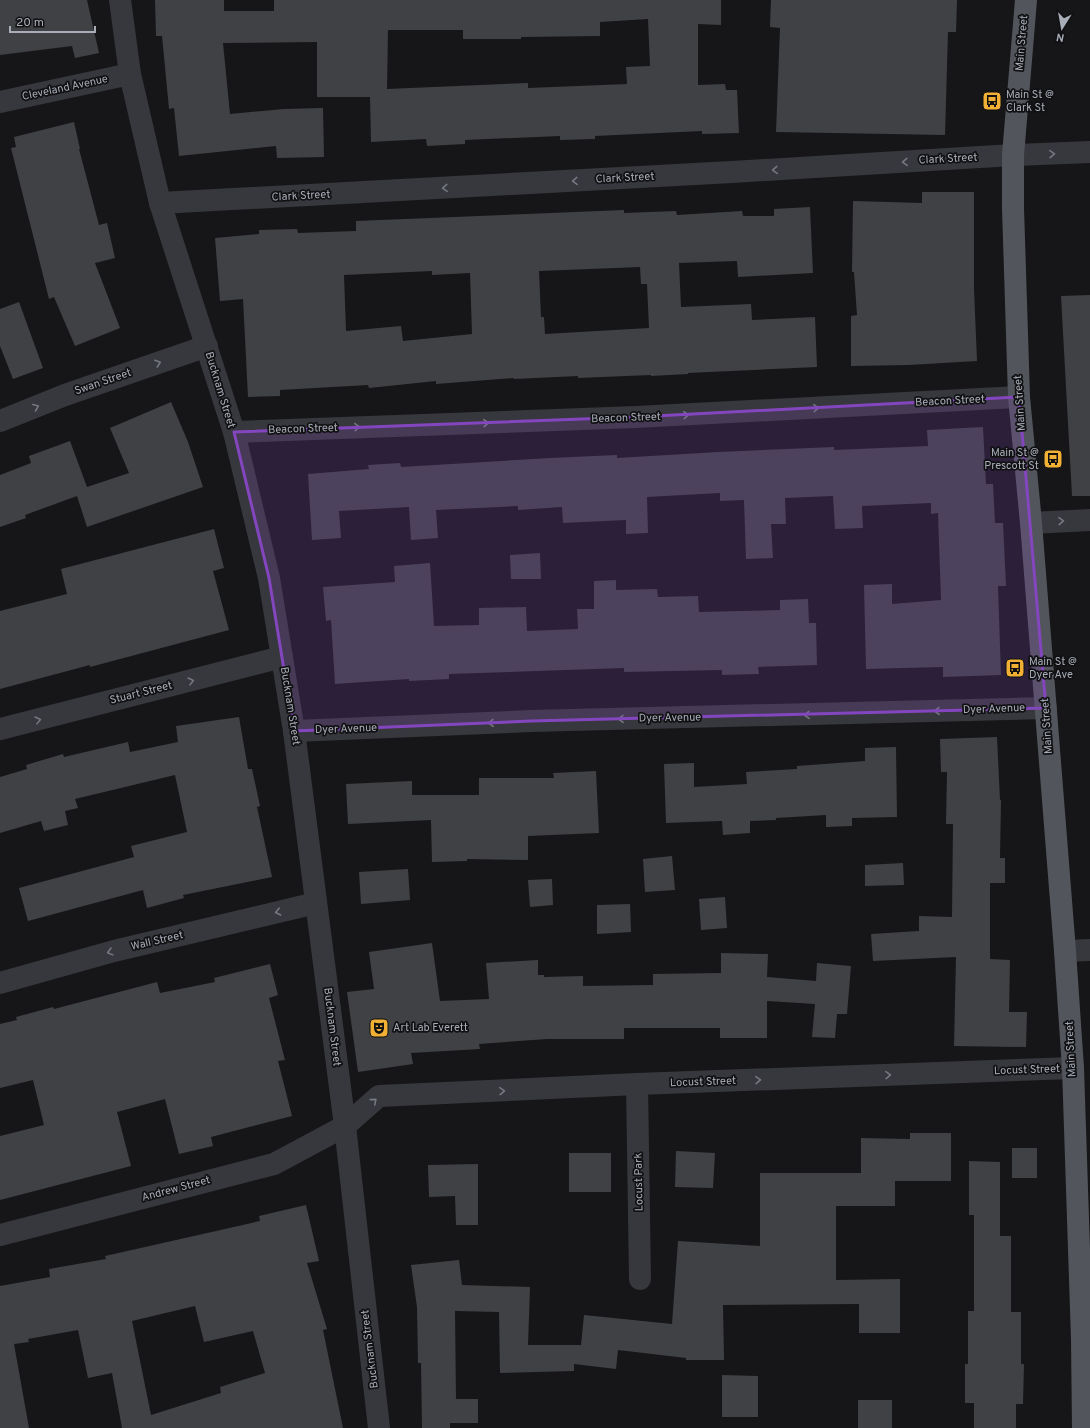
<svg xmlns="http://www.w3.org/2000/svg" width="1090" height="1428" viewBox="0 0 1090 1428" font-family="Overpass,sans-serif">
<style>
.building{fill:#404145;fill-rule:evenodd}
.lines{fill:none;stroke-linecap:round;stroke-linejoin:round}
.minor{stroke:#37383d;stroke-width:22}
.tertiary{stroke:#37383d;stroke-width:22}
.primary{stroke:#53555c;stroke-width:22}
.oneway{stroke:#757881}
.marked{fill:#8446be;fill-opacity:0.2;stroke:#8446be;stroke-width:3;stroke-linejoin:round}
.labels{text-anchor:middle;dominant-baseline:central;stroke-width:3.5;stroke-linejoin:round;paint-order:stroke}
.street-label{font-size:11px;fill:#a8adb8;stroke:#111113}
.poi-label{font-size:11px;fill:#a8adb8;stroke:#111113;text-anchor:start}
</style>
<rect width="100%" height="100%" fill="#161618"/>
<g class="building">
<path d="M0,0H87L99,53L75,58L72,46L0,55Z"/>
<path d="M155,0H224V11H274V0H721V25L698,24V85L725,84L726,90H737L739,133L702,134V131L595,136V139L560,140V136L465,140V144L427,146L426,139L371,142L370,97H317V42L223,43L230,114L284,109L323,108L324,157L277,158L276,146L179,156L174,108L169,109L162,36H156ZM648,19L650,66L626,67L627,84L528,88V83L387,89L388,30H463V39H521V37L600,36V22Z"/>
<path d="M771,0H957L956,32H948L945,135L776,132L780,28L770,27Z"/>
<path d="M74,122L80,149H79L99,225L107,223L115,258L95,263L120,328L75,346L54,297L49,299L11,148L16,147L14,137Z"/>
<path d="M922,192H974V289L977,361L909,365L851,366V316L857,315L854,272H852L853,201L922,203Z"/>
<path d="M810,207L813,273L738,277L737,261L679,263L681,307L751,304L752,320L815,317L817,367L688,373V374L651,376V375L578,378V376L514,379L513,378L436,384V381L369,388L368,385L280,390V396L248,397L243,299L220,301L215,238L259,234V230L297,229L298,233L356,231V221L624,210V213L676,211L677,215L742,211L743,216H774V209ZM640,267L641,284H647L649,328L545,334L544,317H541L539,271ZM432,271V275L470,273L472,334L403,341L401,326L346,331L344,275Z"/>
<path d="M1090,295V496H1072L1061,296Z"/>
<path d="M19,302L43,368L13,379L0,346V309Z"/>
<path d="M171,402L188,442L203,487L87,527L77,496L25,515L26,518L0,527V475L31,463L29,456L70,441L87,487L129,473L110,428Z"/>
<path d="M983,427L986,484H993L995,523H1003L1006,586H998L1001,675L943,677V667L866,669L864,585L892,584V604L941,600L938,513L931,514V503L862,506L863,528L835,529L833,496L785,498L786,524H771L773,558L746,559L744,500L720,501V493L647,497L648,533L626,534V520L563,523L562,507L518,510V506L436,510L438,538L411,540L409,507L339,511L341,538L312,540L308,474L369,469L368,465L400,463L401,467L550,458L617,455V458L718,452L834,447V450L928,446L927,430Z"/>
<path d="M214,529L224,568L213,571L229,630L90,667V665L0,689V611L67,594L61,569Z"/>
<path d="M540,553L541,579H511L510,555Z"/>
<path d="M430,563L434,626L479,625V608L526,607L527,631L578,629L577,609H594V581L616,580V590L657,589L658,597L698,596L699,612L780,610V600L808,599L809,623H816L817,665L758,667L759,674L722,675V670L624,672V668L449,674V679L409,681V679L335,684L331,620L326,621L323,587L395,582L394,566Z"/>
<path d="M239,717L248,769H252L260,806L257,807L272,877L183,895L184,898L147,908L143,890L28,921L19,888L134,857L131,846L187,832L175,775L75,799L78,808L65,811L68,825L44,831L41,821L0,833V777L27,769L26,765L63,754L64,757L128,742L130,752L178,742L176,726Z"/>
<path d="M997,737L1000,800H1001L1000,858H1005V883H990V959L1010,960L1009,1012H1027L1026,1047L954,1046L956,957L873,961L871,934L919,931V916L952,917L953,824H946L947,772H941L940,739Z"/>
<path d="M896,747L897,817L852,818V826L826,827V815L776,818V820L750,821V833L723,835L722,821L666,823L664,764L694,763V787L747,784L746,772L797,769V766L865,761V748Z"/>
<path d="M596,771L599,833L528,836V860L467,859V861L432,862L431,820L348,824L346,784L412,781V795H479V778H554L553,773Z"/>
<path d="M672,856L675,890L645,892L643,859Z"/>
<path d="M903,863L904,885L865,886V865Z"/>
<path d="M408,869L410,900L361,904L359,872Z"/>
<path d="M552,879L553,905L530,907L528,880Z"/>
<path d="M725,897L727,928L701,930L699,899Z"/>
<path d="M630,904L631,932L597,934V905Z"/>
<path d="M432,943L440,1001L489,999L486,963L538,960V975H544V977L583,976V986L653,985V974L721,973V953L768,954L767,977L816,981L817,963L851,966L847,1014H837L835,1038L812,1037L815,1004L767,1001V1038H720V1028H624V1039H547L479,1044L480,1049L411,1053L413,1064L358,1072L347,992L374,989L369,952Z"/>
<path d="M270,964L278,995L269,998L285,1060L278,1061L292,1116L211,1137L213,1146L179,1154L165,1099L117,1112L131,1166L0,1200V1136L44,1125L33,1080L0,1088V1024L17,1020L16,1017L53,1007L54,1009L157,982L160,993L215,982L214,978Z"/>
<path d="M910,1133H951V1181H895V1206H836V1280L900,1279V1333H859V1304L723,1305L724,1360H686V1358L618,1350L616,1369L574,1364V1371L500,1373L499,1312L455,1311L456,1399H478V1423H450V1428H422L421,1363H418L417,1307L411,1265L459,1260L462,1285L530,1287L528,1345H581L584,1315L672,1324L678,1241L760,1246V1173H861V1138L910,1139Z"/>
<rect x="1012" y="1148" width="25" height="30"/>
<path d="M676,1151L715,1153L713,1188L675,1187Z"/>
<rect x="569" y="1153" width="42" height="39"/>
<path d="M969,1161L1000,1162V1236H1011V1312H1021V1364H1024L1023,1404H1016V1428H974V1403H965V1364H968V1311H974V1215H969Z"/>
<path d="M478,1164V1225H456L455,1196L429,1197L428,1165Z"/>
<path d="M306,1205L319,1261L307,1263L327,1329L323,1330L343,1428H122L112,1373L88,1378L78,1330L28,1339L29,1342L14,1344L29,1428H0V1286L50,1277L49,1269L106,1259L105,1256L260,1221L259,1216ZM195,1306L204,1342L253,1331L265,1373L220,1387L221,1393L151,1415L132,1321Z"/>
<path d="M722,1375L758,1376V1417H722Z"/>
<rect x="858" y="1400" width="34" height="28"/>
</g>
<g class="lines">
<g class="minor">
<path d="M0,102L130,74"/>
<path d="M160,203L732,172L1013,155L1090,152"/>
<path d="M0,421L65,395L207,346"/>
<path d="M234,432L636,417L1019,397"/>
<path d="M0,729L282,657"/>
<path d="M294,731L531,721L1046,708"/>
<path d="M1065,951L1090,950"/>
<path d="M0,983L114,951L316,903"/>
<path d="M637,1084L640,1279"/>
<path d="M0,1235L274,1164L345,1126L379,1096L637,1084L1073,1068"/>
</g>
<g class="tertiary">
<path d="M120,0L130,74L160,203L234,432L269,578L294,731L345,1126L379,1428"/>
<path d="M1031,523L1090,520"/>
</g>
<path class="primary" d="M1026,0L1013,155V208L1019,397L1031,523L1065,951L1073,1068L1082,1339L1083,1428"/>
</g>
<defs><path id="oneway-chevron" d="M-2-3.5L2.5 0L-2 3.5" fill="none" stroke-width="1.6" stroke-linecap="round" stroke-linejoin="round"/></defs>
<g class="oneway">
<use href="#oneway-chevron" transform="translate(1052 154) rotate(-2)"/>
<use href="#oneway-chevron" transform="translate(905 162) rotate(177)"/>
<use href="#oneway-chevron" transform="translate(775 170) rotate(177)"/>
<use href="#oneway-chevron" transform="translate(575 181) rotate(177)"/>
<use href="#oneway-chevron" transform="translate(445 188) rotate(177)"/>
<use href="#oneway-chevron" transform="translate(158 363) rotate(-19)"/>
<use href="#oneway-chevron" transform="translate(36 407) rotate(-22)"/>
<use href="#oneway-chevron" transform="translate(816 408) rotate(-3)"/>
<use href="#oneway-chevron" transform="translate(686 415) rotate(-3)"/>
<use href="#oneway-chevron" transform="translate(486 423) rotate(-2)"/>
<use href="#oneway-chevron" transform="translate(357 427) rotate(-2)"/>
<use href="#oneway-chevron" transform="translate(1061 521) rotate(-2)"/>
<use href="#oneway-chevron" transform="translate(191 681) rotate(-14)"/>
<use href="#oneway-chevron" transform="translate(937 711) rotate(178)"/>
<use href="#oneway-chevron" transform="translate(807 715) rotate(178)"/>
<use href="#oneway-chevron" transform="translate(621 719) rotate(179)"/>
<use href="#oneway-chevron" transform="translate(38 720) rotate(-14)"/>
<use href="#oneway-chevron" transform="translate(491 723) rotate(178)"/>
<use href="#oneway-chevron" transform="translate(278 912) rotate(167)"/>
<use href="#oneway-chevron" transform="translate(110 952) rotate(165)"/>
<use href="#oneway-chevron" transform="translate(888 1075) rotate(-2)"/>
<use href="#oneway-chevron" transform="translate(758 1080) rotate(-2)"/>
<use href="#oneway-chevron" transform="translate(502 1091) rotate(-3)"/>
<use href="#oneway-chevron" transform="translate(374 1101) rotate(-41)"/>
</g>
<path class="marked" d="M1019,397L1046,708L531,721L294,731L269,578L234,432L636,417Z"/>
<defs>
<symbol id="bus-square" viewBox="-11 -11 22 22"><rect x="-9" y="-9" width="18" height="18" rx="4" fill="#f2b134" stroke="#111113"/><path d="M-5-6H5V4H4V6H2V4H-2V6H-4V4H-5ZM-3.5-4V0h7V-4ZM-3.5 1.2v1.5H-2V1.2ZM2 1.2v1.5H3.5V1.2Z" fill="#111"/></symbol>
<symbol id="theatre-square" viewBox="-11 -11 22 22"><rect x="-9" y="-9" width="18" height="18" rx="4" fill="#f2b134" stroke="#111113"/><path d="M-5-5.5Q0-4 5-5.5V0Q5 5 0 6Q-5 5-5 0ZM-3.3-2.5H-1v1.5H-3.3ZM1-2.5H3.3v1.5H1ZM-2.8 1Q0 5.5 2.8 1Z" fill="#111"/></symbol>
</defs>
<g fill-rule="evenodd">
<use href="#bus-square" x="981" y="90" width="22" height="22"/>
<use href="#bus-square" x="1042" y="448" width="22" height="22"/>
<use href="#bus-square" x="1004" y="657" width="22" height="22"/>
<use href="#theatre-square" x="368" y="1017" width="22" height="22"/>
</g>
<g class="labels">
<g class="street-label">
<text transform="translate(1022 43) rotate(-85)">Main Street</text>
<text transform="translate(65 88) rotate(-12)">Cleveland Avenue</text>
<text transform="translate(948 159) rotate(-3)">Clark Street</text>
<text transform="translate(625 178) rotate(-3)">Clark Street</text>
<text transform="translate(301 196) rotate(-3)">Clark Street</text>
<text transform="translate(103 382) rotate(-19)">Swan Street</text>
<text transform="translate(220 390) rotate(73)">Bucknam Street</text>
<text transform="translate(950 401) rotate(-3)">Beacon Street</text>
<text transform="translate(1020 403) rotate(-94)">Main Street</text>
<text transform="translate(626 418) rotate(-2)">Beacon Street</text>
<text transform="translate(303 429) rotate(-2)">Beacon Street</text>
<text transform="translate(141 693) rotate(-14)">Stuart Street</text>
<text transform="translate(290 706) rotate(81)">Bucknam Street</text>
<text transform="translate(994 709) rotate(-2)">Dyer Avenue</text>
<text transform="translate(670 718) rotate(-1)">Dyer Avenue</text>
<text transform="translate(1047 726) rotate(-94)">Main Street</text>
<text transform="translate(346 729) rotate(-2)">Dyer Avenue</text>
<text transform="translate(157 941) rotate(-13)">Wall Street</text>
<text transform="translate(332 1027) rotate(83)">Bucknam Street</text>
<text transform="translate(1071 1049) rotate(-93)">Main Street</text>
<text transform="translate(1027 1070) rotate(-2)">Locust Street</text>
<text transform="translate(703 1082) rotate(-2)">Locust Street</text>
<text transform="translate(639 1182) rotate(-91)">Locust Park</text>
<text transform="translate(176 1189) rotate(-15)">Andrew Street</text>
<text transform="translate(370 1349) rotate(-97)">Bucknam Street</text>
</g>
<g class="poi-label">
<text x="1006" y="95">Main St @<tspan x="1006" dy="13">Clark St</tspan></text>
<text x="1039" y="453" text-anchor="end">Main St @<tspan x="1039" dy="13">Prescott St</tspan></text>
<text x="1029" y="662">Main St @<tspan x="1029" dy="13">Dyer Ave</tspan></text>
<text x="393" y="1028">Art Lab Everett</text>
</g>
</g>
<g transform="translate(1062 28) rotate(191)" stroke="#111113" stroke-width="3" paint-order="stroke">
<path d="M0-3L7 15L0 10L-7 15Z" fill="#a8adb8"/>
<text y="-6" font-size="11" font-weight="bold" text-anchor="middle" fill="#a8adb8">N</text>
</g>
<path d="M10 26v6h85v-6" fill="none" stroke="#a8adb8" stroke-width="2"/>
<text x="16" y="26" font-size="12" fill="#a8adb8" stroke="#111113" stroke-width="3" paint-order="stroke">20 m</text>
</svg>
